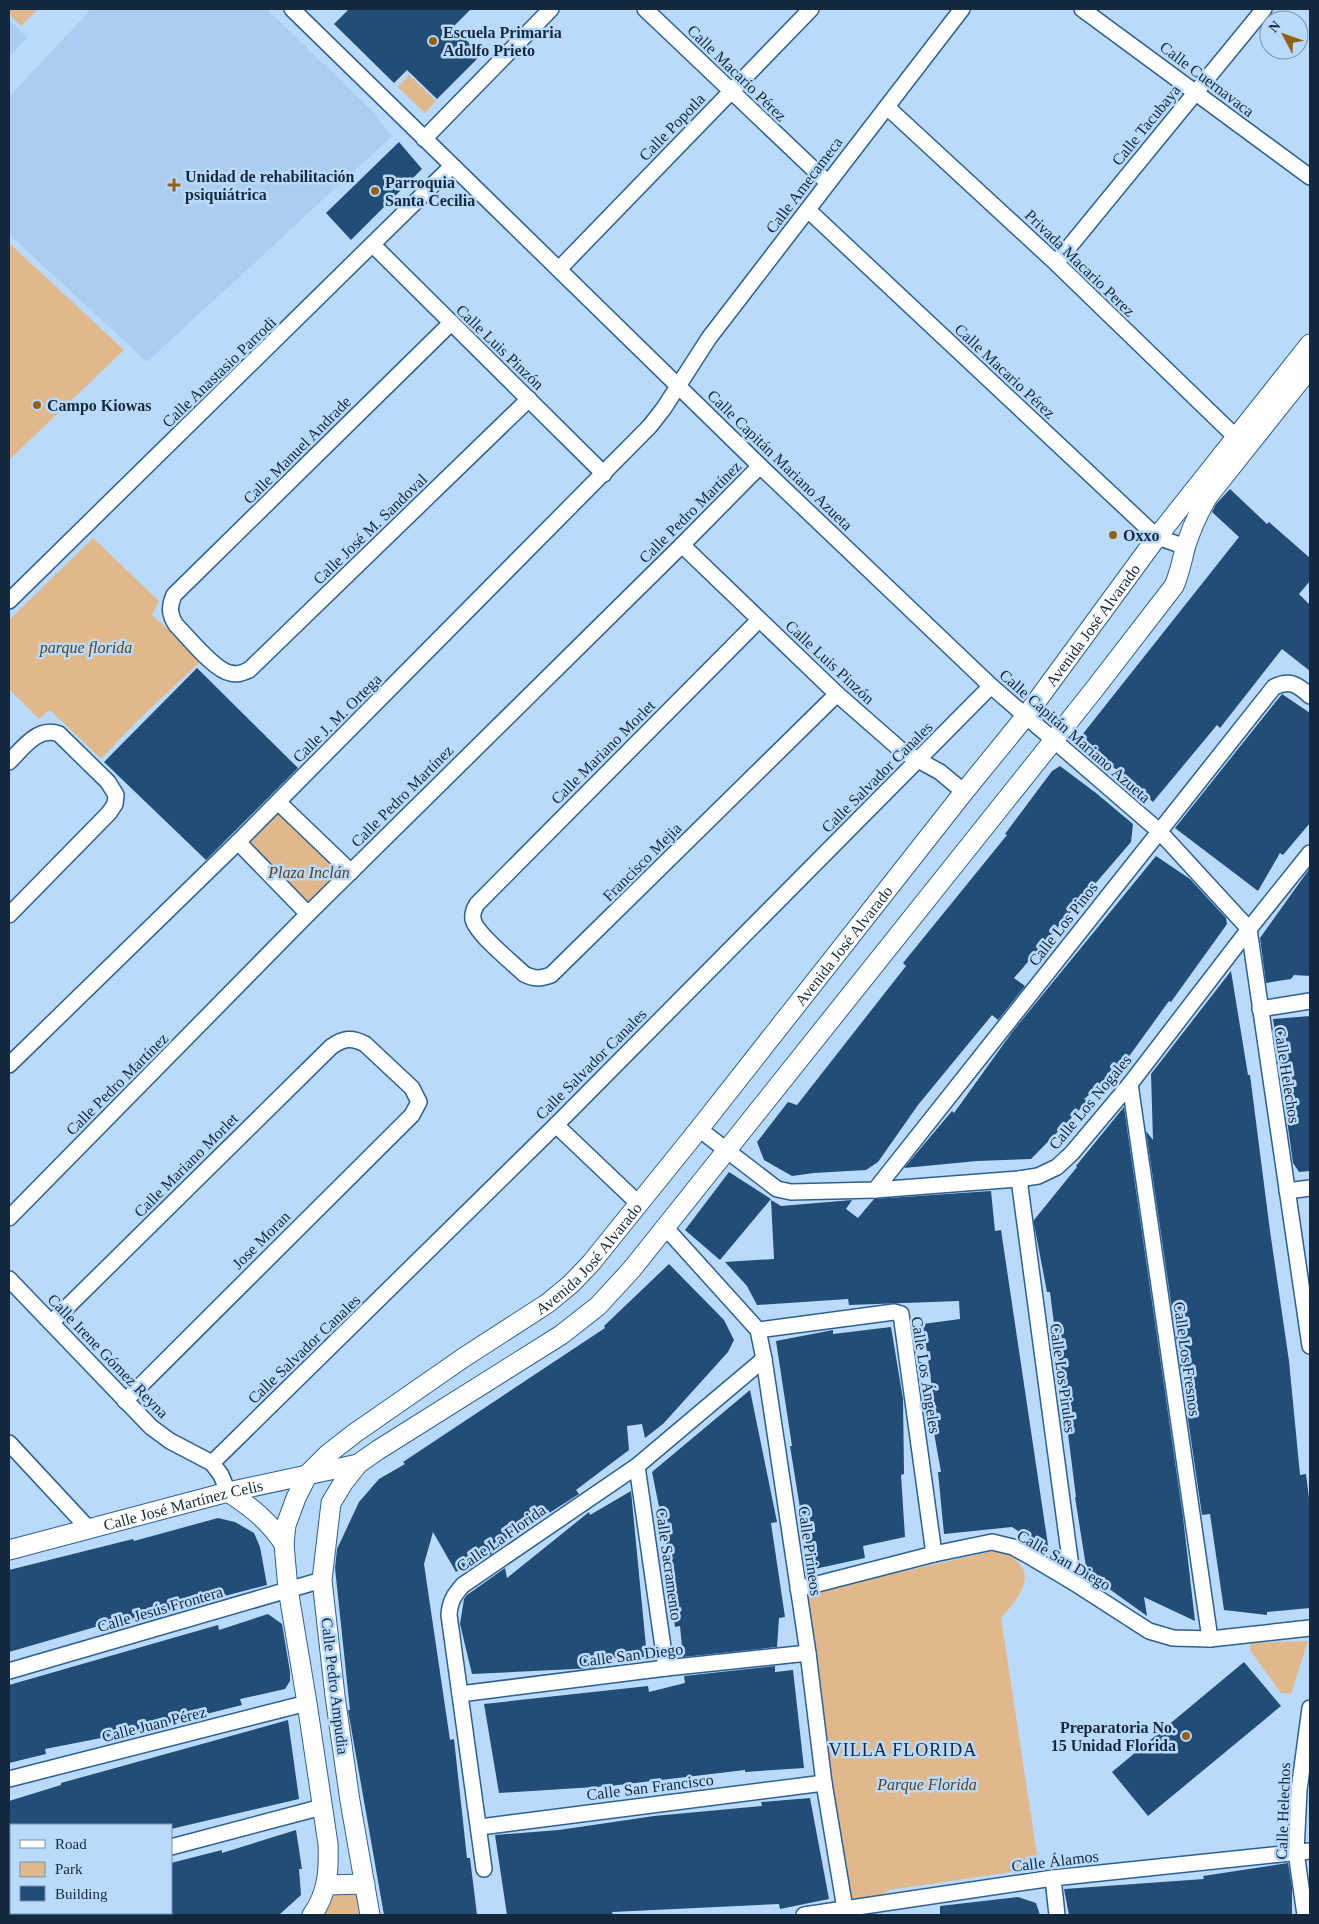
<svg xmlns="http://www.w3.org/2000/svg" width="1319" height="1924" viewBox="0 0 1319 1924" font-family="'Times New Roman',serif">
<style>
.built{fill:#aacdf1}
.green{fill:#e0b88b}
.building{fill:#224d76}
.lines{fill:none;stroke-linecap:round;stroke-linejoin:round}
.minor-casing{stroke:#2d6091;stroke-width:18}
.tertiary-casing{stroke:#2d6091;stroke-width:21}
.minor{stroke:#fff;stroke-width:15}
.tertiary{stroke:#fff;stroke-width:19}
.poi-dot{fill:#946015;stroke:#b9dafb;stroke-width:2}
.labels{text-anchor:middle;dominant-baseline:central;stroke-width:5;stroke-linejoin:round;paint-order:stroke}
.poi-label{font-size:16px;font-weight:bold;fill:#14293e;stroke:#b9dafb;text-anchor:start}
.street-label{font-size:16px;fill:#14293e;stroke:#b9dafb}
.park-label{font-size:16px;font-style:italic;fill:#61421c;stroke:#b9dafb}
.neighbourhood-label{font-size:18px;letter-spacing:1px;fill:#14293e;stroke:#b9dafb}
</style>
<rect width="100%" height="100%" fill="#b9dafb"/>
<g class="built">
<path d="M91,9H267L372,111L392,136L147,362L9,234V97Z"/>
<path d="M9,19L27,38L9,57Z"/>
</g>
<g class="green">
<path d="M9,9H38L21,26L9,14Z"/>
<path d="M409,75L436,101L425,113L398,87Z"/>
<path d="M9,243L124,350L9,460Z"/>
<path d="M93,538L159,601L152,615L202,660L133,725L101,759L50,710L39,719L9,689V620Z"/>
<path d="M278,802L351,872L308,914L238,842Z"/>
<path d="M1001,1551C1042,1570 1022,1594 1001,1618L1039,1868L889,1890L875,1899L853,1903L843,1895L805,1600L813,1592L989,1552Z"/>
<path d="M1308,1641L1291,1694L1281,1693L1250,1650L1251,1643Z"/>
<path d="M334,1894H357L358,1915H323Z"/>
</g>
<g class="building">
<path d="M349,9H471L453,27L481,55L437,99L407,70L394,83L334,24Z"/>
<path d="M399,142L422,169L351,240L326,213Z"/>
<path d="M1230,489L1267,524L1269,522L1310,558V581L1299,594L1310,605V671L1282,649L1220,728L1217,725L1153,802L1119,771L1082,748V735L1239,537L1212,512L1216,504Z"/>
<path d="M197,668L298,768L206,860L104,762Z"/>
<path d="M1282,694L1310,713V823L1283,855L1280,853L1258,891L1175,828Z"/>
<path d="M1060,766L1096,793L1133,824L1131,842L1014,978L1025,986L998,1020L992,1015L918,1105L878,1162L866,1170L814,1173L792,1176L764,1160L757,1142L788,1102L797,1105L906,966L903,963L1007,835L1005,834L1052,771Z"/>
<path d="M1156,856L1190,879L1226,918L1227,924L1171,1002L1169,1001L1117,1073L1084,1099L1088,1101L1031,1159L977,1161L904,1168L952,1111L954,1113L1013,1031Z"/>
<path d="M1310,868V976L1294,975L1291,979L1266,983L1260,938Z"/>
<path d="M1231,971L1248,1075H1250L1270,1231L1289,1361L1300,1475L1306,1474L1310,1506V1608L1267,1612V1615L1224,1610L1210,1514L1202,1515L1146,1131L1153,1140L1151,1074Z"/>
<path d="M1310,1016V1171L1299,1172L1293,1163L1273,1019Z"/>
<path d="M1124,1107L1183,1517L1195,1621L1144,1597L1147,1616L1087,1573L1075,1497H1076L1050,1292H1047L1034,1224V1220L1077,1167L1076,1166Z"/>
<path d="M729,1172L771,1199L720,1260L685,1230Z"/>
<path d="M991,1191L995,1231L1001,1230L1049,1552L1012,1527L944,1534L938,1472H941L931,1416H936L923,1324L960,1319L959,1301L849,1305L848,1299L757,1305L747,1286L725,1262L774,1259L771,1200L781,1206L852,1200L846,1209L858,1218L874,1199Z"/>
<path d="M669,1264L724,1320L734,1340L728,1352L663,1424L645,1438L642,1424L627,1426L629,1450L576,1490L579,1494L502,1543V1547L469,1570L470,1563L456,1572L433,1532L424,1564L450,1740L454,1739L467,1858H470L477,1915H384L348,1710H350L335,1568L337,1549L359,1502L379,1479L405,1464L403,1462L605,1328L604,1326Z"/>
<path d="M891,1327L903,1399L904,1474L901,1475L905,1537L863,1546L865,1558L810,1570L790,1446H792L776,1341L833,1330V1334Z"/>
<path d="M750,1390L777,1522L771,1523L785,1617L779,1618L777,1647L683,1657L680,1626L675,1627L668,1572L672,1571L652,1472Z"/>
<path d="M631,1491L647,1657L596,1658V1667L595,1668L472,1674L460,1624L464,1599L467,1595L505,1568L507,1578L589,1512L590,1515Z"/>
<path d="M218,1518L235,1522L254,1533L260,1547L267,1585L110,1626L109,1623L9,1652V1570L133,1539L134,1541Z"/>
<path d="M268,1614L282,1624L290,1672V1681L285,1689L240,1699L242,1705L142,1730L45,1749L46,1754L9,1763V1685L218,1625L219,1630Z"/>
<path d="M1244,1662L1281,1706L1148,1816L1112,1772Z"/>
<path d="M775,1666V1672L793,1670L804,1768L745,1772V1770L610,1786L499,1793L484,1704L648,1686L649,1692L685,1683L684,1676Z"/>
<path d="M288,1720L299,1799L171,1829V1825H9V1801L61,1785V1783Z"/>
<path d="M810,1798L829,1899L780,1909L779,1904L612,1912L613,1915H507L495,1835L559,1830L654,1816L762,1806L761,1802Z"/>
<path d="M296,1830L302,1869H299L301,1895L279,1915H171V1863L222,1850V1853Z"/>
<path d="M1288,1863L1292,1887V1915H1069L1064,1889L1204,1879L1203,1876Z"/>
<path d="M1018,1897L1036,1903L1040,1915H940V1906Z"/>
</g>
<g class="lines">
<defs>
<g id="minor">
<path d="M292,9L760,466L991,686L1159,831L1249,929L1310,1346"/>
<path d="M645,9L828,183"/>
<path d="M1082,9L1310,177"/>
<path d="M887,107L1056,263L1243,444"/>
<path d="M424,139L551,9"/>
<path d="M808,210L1157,537L1186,547"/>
<path d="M373,245L604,474"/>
<path d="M1056,263L1264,9"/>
<path d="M559,269L811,9"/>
<path d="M451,323L174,595C169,607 169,614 176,625C188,637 214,670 230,673C237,675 242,673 249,670L529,399"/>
<path d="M682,545L837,694L902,751L940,772L964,792"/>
<path d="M9,601L452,166"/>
<path d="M759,620L477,904C474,909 472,913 473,919C475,933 513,963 524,974C534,979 540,979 551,975L837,694"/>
<path d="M9,762C23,748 38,726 59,734L108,782L116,795L115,804L109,813L9,915"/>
<path d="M278,802L351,872"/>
<path d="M238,842L308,914"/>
<path d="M1260,1009L1310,1001"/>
<path d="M9,1065L238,842L650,426L664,408L709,338L962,9"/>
<path d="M1130,1084L1210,1639"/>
<path d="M556,1125L639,1204"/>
<path d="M699,1129L777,1189L791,1192L875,1190L1019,1179L1038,1176L1057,1167L1072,1153L1130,1084L1249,929L1310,853"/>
<path d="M1019,1179L1073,1582"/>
<path d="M875,1190L1274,687C1290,679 1298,685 1310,696"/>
<path d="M1287,1191L1310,1188"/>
<path d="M9,1218L308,914L682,545L760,466"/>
<path d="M665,1227L758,1330L764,1359L808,1653L824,1783L846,1915"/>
<path d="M9,1279L151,1427L170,1441L212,1463L221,1475L228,1492"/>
<path d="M51,1323L331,1047C343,1038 352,1037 365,1044L412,1088L419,1102L412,1115L125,1401"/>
<path d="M758,1330L894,1312L901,1314L934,1554"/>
<path d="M9,1443L88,1528"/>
<path d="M212,1463L556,1125L991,686"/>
<path d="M637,1466L666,1668"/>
<path d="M798,1589L934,1554L992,1542L1013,1547L1029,1556L1073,1582L1149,1631L1173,1638L1210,1639L1310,1628"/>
<path d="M9,1671L322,1580"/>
<path d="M460,1694L666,1668L808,1653"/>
<path d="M9,1779L307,1703"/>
<path d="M480,1827L824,1783"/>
<path d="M171,1847L322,1807"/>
<path d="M484,1869L449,1615C450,1601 454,1595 463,1585L637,1466L764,1359"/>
<path d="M1053,1878L1057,1915"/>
<path d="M9,1890L11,1889"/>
<path d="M804,1915L1053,1878L1310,1851"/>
<path d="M1305,1915L1296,1852L1299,1790L1310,1708"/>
</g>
<g id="tertiary">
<path d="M228,1492C251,1507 269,1521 284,1544"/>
<path id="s1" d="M9,1550L228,1492L358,1464"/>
<path d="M327,1885L365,1884"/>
<path id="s2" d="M312,1915C328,1893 329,1870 328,1844L307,1703L288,1589L284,1544L286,1525L296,1498L308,1474L328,1454L355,1433L463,1358L548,1303L571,1284L591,1263L699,1129L964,792L1025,717L1157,537L1310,344"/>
<path d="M370,1915L350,1801L335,1696L322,1580L331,1503L343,1483L358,1464L378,1450L561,1335L598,1306L632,1269L1093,691L1174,586C1180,573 1182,559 1186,545C1192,527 1199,511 1209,495L1310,368"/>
</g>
</defs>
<use href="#minor" class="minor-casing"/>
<use href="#tertiary" class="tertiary-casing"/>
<use href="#minor" class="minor"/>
<use href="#tertiary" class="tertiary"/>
</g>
<g class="poi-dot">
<circle cx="433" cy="41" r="5"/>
<path d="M171.5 177.5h5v5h5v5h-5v5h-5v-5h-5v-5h5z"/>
<circle cx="375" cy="191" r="5"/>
<circle cx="37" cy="405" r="5"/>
<circle cx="1113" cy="535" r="5"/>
<circle cx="1186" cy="1736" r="5"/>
</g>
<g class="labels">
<g class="poi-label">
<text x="443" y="32">Escuela Primaria<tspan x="443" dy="18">Adolfo Prieto</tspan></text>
<text x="185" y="176">Unidad de rehabilitación<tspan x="185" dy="18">psiquiátrica</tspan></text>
<text x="385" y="182">Parroquia<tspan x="385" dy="18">Santa Cecilia</tspan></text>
<text x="47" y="405">Campo Kiowas</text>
<text x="1123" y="535">Oxxo</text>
<text x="1176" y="1727" text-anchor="end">Preparatoria No.<tspan x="1176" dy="18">15 Unidad Florida</tspan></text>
</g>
<g class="street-label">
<text transform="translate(737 73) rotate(44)">Calle Macario Pérez</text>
<text transform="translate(1207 79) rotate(37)">Calle Cuernavaca</text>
<text transform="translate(1146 125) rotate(-51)">Calle Tacubaya</text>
<text transform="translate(672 127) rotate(-46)">Calle Popotla</text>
<text transform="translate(804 185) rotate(-53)">Calle Amecameca</text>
<text transform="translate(1080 263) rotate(44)">Privada Macario Perez</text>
<text transform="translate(500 347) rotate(44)">Calle Luis Pinzón</text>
<text transform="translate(1005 371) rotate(43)">Calle Macario Pérez</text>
<text transform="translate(219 372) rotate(-44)">Calle Anastasio Parrodi</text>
<text transform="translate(297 450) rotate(-45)">Calle Manuel Andrade</text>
<text transform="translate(780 460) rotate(44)">Calle Capitán Mariano Azueta</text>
<text transform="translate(690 512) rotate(-45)">Calle Pedro Martínez</text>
<text transform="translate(370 529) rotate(-44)">Calle José M. Sandoval</text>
<text stroke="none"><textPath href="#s2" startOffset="1618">Avenida José Alvarado</textPath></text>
<text transform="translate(830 662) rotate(43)">Calle Luis Pinzón</text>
<text transform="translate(337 718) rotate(-45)">Calle J. M. Ortega</text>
<text transform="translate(1075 736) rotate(41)">Calle Capitán Mariano Azueta</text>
<text transform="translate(603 752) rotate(-45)">Calle Mariano Morlet</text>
<text transform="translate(877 777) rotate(-45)">Calle Salvador Canales</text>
<text transform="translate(402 796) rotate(-45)">Calle Pedro Martínez</text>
<text transform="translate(642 862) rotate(-45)">Francisco Mejia</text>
<text transform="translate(1063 924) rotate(-52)">Calle Los Pinos</text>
<text stroke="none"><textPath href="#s2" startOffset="1212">Avenida José Alvarado</textPath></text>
<text transform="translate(591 1064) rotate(-45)">Calle Salvador Canales</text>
<text transform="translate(1287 1075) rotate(81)">Calle Helechos</text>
<text transform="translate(117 1084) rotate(-45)">Calle Pedro Martínez</text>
<text transform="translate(1090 1102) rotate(-50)">Calle Los Nogales</text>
<text transform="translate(186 1165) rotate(-45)">Calle Mariano Morlet</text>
<text transform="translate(261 1240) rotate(-45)">Jose Moran</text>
<text stroke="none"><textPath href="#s2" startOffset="808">Avenida José Alvarado</textPath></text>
<text transform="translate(304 1349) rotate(-44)">Calle Salvador Canales</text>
<text transform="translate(108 1356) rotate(46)">Calle Irene Gómez Reyna</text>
<text transform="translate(1187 1359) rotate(82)">Calle Los Fresnos</text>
<text transform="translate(926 1375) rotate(81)">Calle Los Ángeles</text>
<text transform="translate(1063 1378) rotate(82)">Calle Los Pirules</text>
<text stroke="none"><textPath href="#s1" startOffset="180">Calle José Martínez Celis</textPath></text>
<text transform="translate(501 1538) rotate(-35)">Calle La Florida</text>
<text transform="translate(810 1551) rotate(82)">Calle Pirineos</text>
<text transform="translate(1064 1560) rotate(30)">Calle San Diego</text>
<text transform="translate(669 1564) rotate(82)">Calle Sacramento</text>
<text transform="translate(160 1609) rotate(-16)">Calle Jesús Frontera</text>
<text transform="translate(631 1655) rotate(-7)">Calle San Diego</text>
<text transform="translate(335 1686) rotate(83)">Calle Pedro Ampudia</text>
<text transform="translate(154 1724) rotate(-14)">Calle Juan Pérez</text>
<text transform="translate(650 1787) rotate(-7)">Calle San Francisco</text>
<text transform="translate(1283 1811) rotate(-88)">Calle Helechos</text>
<text transform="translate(1055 1861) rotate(-7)">Calle Álamos</text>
</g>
<g class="park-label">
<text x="86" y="647">parque florida</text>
<text x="309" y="872">Plaza Inclán</text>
<text x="927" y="1784">Parque Florida</text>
</g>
<g class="neighbourhood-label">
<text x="903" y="1750">VILLA FLORIDA</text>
</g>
</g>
<rect width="1319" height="1924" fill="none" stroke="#14293e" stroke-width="20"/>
<rect x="10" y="1824" width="162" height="90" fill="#b9dafb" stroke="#7793af"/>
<rect x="20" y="1840" width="25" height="8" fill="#ffffff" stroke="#7793af"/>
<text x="55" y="1849" font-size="15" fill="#14293e">Road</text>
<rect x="20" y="1862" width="25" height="15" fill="#e0b88b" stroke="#7793af"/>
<text x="55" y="1874" font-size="15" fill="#14293e">Park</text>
<rect x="20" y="1886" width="25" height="15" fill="#224d76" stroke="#7793af"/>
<text x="55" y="1899" font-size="15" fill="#14293e">Building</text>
<g transform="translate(1284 35) rotate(311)"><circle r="24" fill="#b9dafb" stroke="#7793af"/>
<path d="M0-4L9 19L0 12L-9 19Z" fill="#946015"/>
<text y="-8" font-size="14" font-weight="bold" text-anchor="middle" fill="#14293e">N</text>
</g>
</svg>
